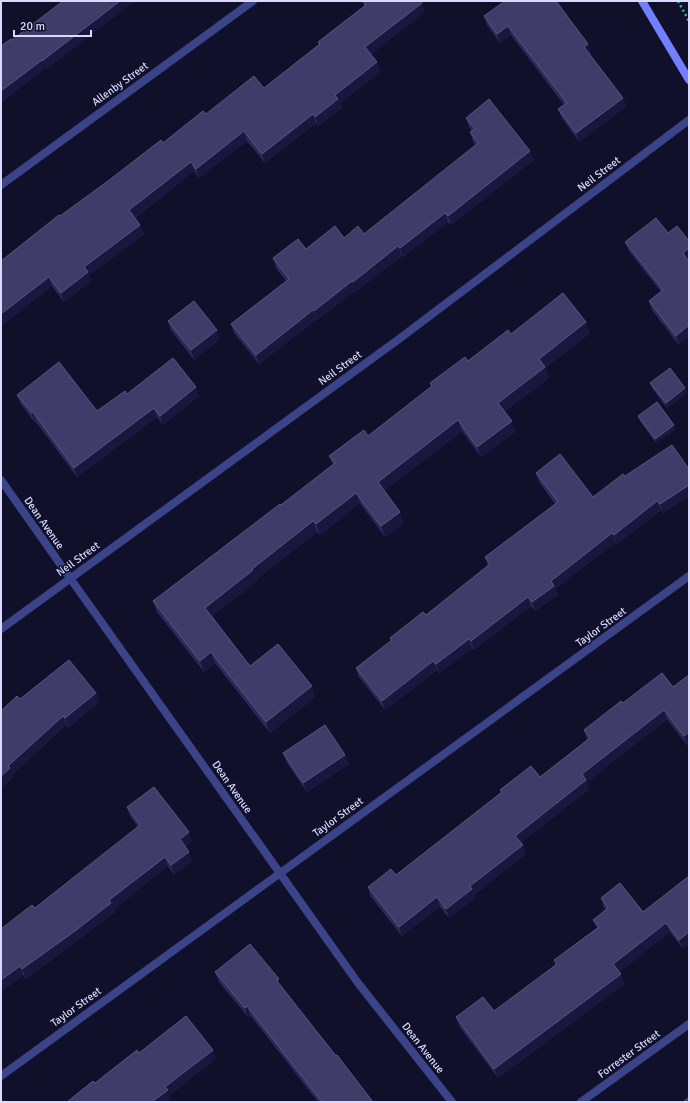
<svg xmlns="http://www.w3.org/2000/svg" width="690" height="1103" viewBox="0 0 690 1103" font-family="Signika,sans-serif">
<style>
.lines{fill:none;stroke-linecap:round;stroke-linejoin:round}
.path{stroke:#2fbda1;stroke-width:2.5;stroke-dasharray:2 3;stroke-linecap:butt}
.street{stroke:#3b4389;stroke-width:8}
.secondary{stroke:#7080ff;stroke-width:8}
.wall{fill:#2c2958}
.shaded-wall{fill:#19173e}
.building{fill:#3f3c6a;stroke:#575581}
.labels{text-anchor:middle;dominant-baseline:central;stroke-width:3;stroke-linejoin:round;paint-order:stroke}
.street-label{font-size:11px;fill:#d9daff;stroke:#11102a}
</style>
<rect width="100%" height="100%" fill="#11102a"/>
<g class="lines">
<path class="path" d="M678,1L689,21"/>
<g class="street">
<path d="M1,185L253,1"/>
<path d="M1,480L70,578L358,983L452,1102"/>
<path d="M1,629L399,339L689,120"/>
<path d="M1,1076L689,576"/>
<path d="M581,1102L689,1024"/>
</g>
<path class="secondary" d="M642,1L689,80"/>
</g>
<g class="wall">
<path d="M362,1L425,12L371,54L377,62L380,72L340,103L342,108L318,126L316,123L265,163L247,141L199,178L194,171L135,218L144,234L89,275L91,281L64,302L52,286L1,326L60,216L163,143L206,114L264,88L319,44L318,42L364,6Z"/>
<path d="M484,16L591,53L590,54L623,98L626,106L579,142L562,118L558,109L564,105L511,35L500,43L487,25Z"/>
<path d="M466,118L534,160L451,225L448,222L403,257L402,256L356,291V290L317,320V319L259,364L234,333L231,324L286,281L276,268L273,258L344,238L364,234L476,145L473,142L470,132L472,131L469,127Z"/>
<path d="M668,233L689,241V260L688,261L679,345L652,310L649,301L661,292L629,251L625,242Z"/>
<path d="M168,321L220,339L194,360L171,330Z"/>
<path d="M590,333L545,368L549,378L505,411L516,431L481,457L462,431L384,491L404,523L385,537L360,503L320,535L317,532L257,579V581L212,616L250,666L315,697L270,733L215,663L204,672L157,612L153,601L281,505L333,465L329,456L368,436L432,386L430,383L511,334Z"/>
<path d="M650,383L687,393L667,408L652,388Z"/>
<path d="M127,394L199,396L163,425L157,417L77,477L36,422L35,423L21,404L17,395L97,411Z"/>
<path d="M638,416L676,429L656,443L640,421Z"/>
<path d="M689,469V496L663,513L661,510L617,544L616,542L555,589L558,595L535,611L531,606L474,650L472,648L439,673L437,670L385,710L359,677L356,668L391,641L390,638L426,615L488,566L485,557L555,504L539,482L536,473L593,497L625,476Z"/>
<path d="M689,675V744L687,745L667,719L587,782L589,789L521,843L526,854L474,895L475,898L449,918L440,907L402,936L371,897L368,887L396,875L501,793L500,790L540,777L587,740L584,730L623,703L673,687Z"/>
<path d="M96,693L99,702L68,728L66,725L12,775L13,778L1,787V711L20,699Z"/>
<path d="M283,753L345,755L349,764L307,792L287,763Z"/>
<path d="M127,807L192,841L185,847L192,861L174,875L168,866L114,909L115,912L78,940L26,979L23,975L1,992L35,908L138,827L130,816Z"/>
<path d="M689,876L683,949L670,932L619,972L621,974L624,984L498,1078L459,1026L456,1017L494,1011L556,965L554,960L597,928L593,920L606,910L604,908L601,898L643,912Z"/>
<path d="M215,972L281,986L336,1056L373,1102H318L250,1015L248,1017L219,982Z"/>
</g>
<g class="shaded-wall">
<path d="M120,1H135L46,70L42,61Z"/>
<path d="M422,3L425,12L369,56L365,47Z"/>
<path d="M508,26L511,35L500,43L497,34Z"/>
<path d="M588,44L591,53L588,56L584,47Z"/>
<path d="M42,60L45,69L1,103V91Z"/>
<path d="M377,62L380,72L340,103L342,108L318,126L315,117L335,95Z"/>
<path d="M623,98L626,106L579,142L576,133Z"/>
<path d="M313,114L316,123L265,163L262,154Z"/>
<path d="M244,131L247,141L199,178L196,169Z"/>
<path d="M530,151L534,160L451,225L448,216Z"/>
<path d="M191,162L194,171L133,219L129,210Z"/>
<path d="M445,213L448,222L403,257L400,248Z"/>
<path d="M140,225L144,234L89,275L91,281L64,302L61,293L84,267Z"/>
<path d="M398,246L402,256L356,291L353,282Z"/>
<path d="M689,248V260L686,263L683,253Z"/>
<path d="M49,277L52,286L1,326V314Z"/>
<path d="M352,281L356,290L317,320L314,311Z"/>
<path d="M313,310L317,319L259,364L256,355Z"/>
<path d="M586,322L590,333L545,368L549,378L502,413L498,403L539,359Z"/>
<path d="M689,325V337L679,345L676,336Z"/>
<path d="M217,330L220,339L194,360L191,350Z"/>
<path d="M196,387L199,396L163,425L160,416Z"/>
<path d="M685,388L687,393L667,408L666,403Z"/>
<path d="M154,408L157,417L77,477L74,468Z"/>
<path d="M33,412L36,422L35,423L32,413Z"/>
<path d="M458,420L462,431L382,493L378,482Z"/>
<path d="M512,421L516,431L481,457L477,447Z"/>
<path d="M674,425L676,429L656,443L655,439Z"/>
<path d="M689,485V496L663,513L660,504Z"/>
<path d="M356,493L360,503L320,535L316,524Z"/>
<path d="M657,501L661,510L617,544L614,535Z"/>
<path d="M400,512L404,523L385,537L381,526Z"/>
<path d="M313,521L317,532L257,579V581L209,619L205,608L252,569Z"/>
<path d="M612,533L616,542L555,589L558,595L535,611L532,602L551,581Z"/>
<path d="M528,597L531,606L474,650L471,641Z"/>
<path d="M469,639L472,648L439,673L436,664Z"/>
<path d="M211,652L215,663L204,672L200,661Z"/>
<path d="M433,661L437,670L385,710L382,701Z"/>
<path d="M312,686L315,697L270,733L266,722Z"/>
<path d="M96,693L99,702L68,728L65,718Z"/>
<path d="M664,710L667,719L587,782L589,789L519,845L515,836L582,774Z"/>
<path d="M63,716L66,725L12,775L13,778L1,787V776L8,766Z"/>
<path d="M689,732V744L687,745L684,736Z"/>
<path d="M345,755L349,764L307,792L303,783Z"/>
<path d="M189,832L192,841L183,849L180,839Z"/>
<path d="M523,845L526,854L474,895L475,898L449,918L446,909L470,886Z"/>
<path d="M189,852L192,861L174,875L171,865Z"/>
<path d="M165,857L168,866L114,909L115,912L78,940L26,979L22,969Z"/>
<path d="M437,897L440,907L402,936L399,927Z"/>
<path d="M666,923L670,932L617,974L613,964Z"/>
<path d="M689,932V944L683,949L679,940Z"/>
<path d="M20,966L23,975L1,992V980Z"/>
<path d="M621,974L624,984L498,1078L494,1069Z"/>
<path d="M247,1006L250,1015L248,1017L245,1008Z"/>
<path d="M213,1050L216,1059L170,1095L171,1099L167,1102H152L165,1087Z"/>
</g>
<g class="building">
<path d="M63,1H120L42,61V60L1,91V46L11,39L12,40Z"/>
<path d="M363,1H421L422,3L365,47L377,62L335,95L338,99L315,117L313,114L262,154L244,131L196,169L191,162L129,210L140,225L84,267L88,272L61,293L49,277L1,314V261L59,215L60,216L108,181L161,140L163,143L203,111L206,114L254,76L264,88L320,44L318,42L366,5Z"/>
<path d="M505,1H556L588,44L584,47L623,98L576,133L558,109L567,103L508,26L497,34L484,16Z"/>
<path d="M489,99L530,151L448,216L445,213L400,248L398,246L353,282L352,281L314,311L313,310L256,355L231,324L289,279L273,258L298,239L306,249L335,226L344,238L358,226L364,234L478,143L470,132L475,129L466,118Z"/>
<path d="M656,218L668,233L677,226L689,241V248L683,253L689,262V325L676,336L649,301L663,290L625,242Z"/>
<path d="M563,293L586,322L539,359L545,367L498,403L512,421L477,447L458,420L378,482L400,512L381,526L356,493L316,524L313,521L252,569L253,570L205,608L250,666L278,644L312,686L266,722L211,652L200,661L153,601L280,504L281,505L335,463L329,456L364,430L368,436L432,386L430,383L465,357L468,361L508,330L511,334Z"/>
<path d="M194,301L217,330L191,350L168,321Z"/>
<path d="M173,358L196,387L160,416L154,408L74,468L33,412L32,413L17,395L59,362L97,411L125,391L127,394Z"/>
<path d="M670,368L685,388L666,403L650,383Z"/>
<path d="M657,402L674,425L655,439L638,416Z"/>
<path d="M672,445L689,469V485L660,504L657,501L614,535L612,533L551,581L554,586L532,602L528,597L471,641L469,639L436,664L433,661L382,701L356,668L392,640L390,638L423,612L426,615L490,564L485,557L558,502L536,473L560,454L593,497L623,474L625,476Z"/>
<path d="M69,660L96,693L65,718L63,716L8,766L10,768L1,776V711L17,696L20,699Z"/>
<path d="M662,673L673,687L689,675V732L684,736L664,710L582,774L586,780L515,836L523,845L470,886L472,889L446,909L437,897L399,927L368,887L391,869L396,875L502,792L500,790L531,766L540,777L590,738L584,730L621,701L623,703Z"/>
<path d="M325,725L345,755L303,783L283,753Z"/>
<path d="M154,787L189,832L180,839L189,852L171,865L165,857L109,900L111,903L75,931L22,969L20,966L1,980V929L32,905L35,908L140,825L127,807Z"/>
<path d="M689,876V932L679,940L666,923L613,964L621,974L494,1069L456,1017L483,997L494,1011L557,964L554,960L599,927L593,920L608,908L601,898L620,883L643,912Z"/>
<path d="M250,944L279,979L277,981L336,1056L337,1055L373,1102H322L247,1006L245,1008L215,972Z"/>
<path d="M186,1016L213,1050L165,1087L168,1090L152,1102H67L93,1081L95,1083L137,1050L139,1053Z"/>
<path d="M689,1097V1102H683Z"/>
</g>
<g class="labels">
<g class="street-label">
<text transform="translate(120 84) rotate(-36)">Allenby Street</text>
<text transform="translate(599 174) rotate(-37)">Neil Street</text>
<text transform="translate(340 368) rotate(-36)">Neil Street</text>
<text transform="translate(44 523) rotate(55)">Dean Avenue</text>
<text transform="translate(78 559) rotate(-36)">Neil Street</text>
<text transform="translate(601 627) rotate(-36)">Taylor Street</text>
<text transform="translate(232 787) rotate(55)">Dean Avenue</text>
<text transform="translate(338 817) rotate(-36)">Taylor Street</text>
<text transform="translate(76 1007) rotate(-36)">Taylor Street</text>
<text transform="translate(423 1048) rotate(52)">Dean Avenue</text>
<text transform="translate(629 1054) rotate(-36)">Forrester Street</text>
</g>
</g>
<rect width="690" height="1103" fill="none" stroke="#d9daff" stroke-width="4"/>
<path d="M14 30v6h77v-6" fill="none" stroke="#d9daff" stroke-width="2"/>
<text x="20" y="30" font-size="12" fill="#d9daff" stroke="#11102a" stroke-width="3" paint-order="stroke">20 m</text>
</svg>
